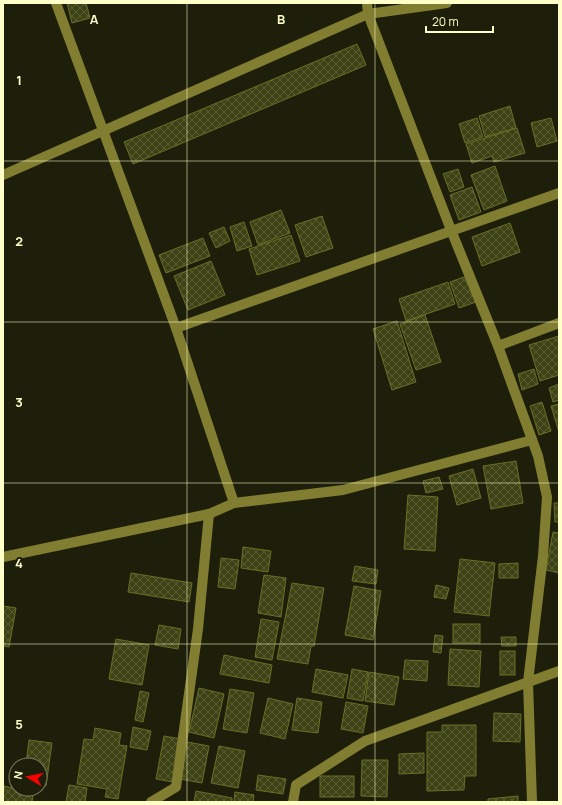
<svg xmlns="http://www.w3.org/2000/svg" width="562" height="805" viewBox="0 0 562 805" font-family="Manrope,sans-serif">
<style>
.building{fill:url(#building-cross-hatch);stroke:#687025}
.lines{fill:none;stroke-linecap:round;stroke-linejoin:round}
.minor{stroke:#827e31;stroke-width:10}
.grid{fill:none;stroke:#feffc9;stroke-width:1;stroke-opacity:0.55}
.grid-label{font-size:13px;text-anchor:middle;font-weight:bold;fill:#feffc9;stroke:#1e1f0a;stroke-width:4;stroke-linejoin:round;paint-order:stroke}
</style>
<defs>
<pattern id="building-cross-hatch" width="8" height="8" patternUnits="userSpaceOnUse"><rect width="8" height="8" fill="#3d4215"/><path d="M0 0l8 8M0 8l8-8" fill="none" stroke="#5a5e36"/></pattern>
</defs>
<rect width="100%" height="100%" fill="#1e1f0a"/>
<g class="building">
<path d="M67,3H86L90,18L72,23Z"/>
<path d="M357,44L366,65L133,164L124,142Z"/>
<path d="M510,106L516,128L485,137L479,116Z"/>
<path d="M477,118L483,137L465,143L459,124Z"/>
<path d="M551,118L557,141L537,147L531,123Z"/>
<path d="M517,128L525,153L494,162L492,156L472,163L466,144Z"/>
<path d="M495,166L507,201L484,210L471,175Z"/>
<path d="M458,169L464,187L450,192L443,174Z"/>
<path d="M472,187L481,212L459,220L450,195Z"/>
<path d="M281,210L290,233L258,245L250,222Z"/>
<path d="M322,216L333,248L306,257L295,225Z"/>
<path d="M244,222L252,246L237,251L230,227Z"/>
<path d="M510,223L520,252L482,266L472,237Z"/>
<path d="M224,227L230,241L216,248L209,233Z"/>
<path d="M291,235L300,261L257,275L249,249Z"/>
<path d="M203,238L210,256L166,273L159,255Z"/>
<path d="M211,261L225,295L188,310L174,276Z"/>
<path d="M467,276L476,302L459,308L450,282Z"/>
<path d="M448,282L455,304L406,321L399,299Z"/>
<path d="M425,315L441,362L416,370L400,324Z"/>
<path d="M397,321L416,382L392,390L373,329Z"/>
<path d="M559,336V375L540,381L529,345Z"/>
<path d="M534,369L538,384L522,390L518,374Z"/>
<path d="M559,384V400L553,402L549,388Z"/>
<path d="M542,402L551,431L539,435L530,406Z"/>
<path d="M559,404V432L551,406Z"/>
<path d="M516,461L523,503L491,509L483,466Z"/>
<path d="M473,469L481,498L457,505L449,476Z"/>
<path d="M439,477L443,489L426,493L423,481Z"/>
<path d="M408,495L438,497L435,551L404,549Z"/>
<path d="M554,503H559V522H555Z"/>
<path d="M553,532L559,533V573L546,570Z"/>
<path d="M243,547L271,551L268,572L241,568Z"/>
<path d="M221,558L239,560L235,589L218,587Z"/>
<path d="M460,559L495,563L489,616L454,612Z"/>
<path d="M518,563V578H499V564Z"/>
<path d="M355,566L378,570L376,584L352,581Z"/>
<path d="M131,573L192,583L189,602L128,592Z"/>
<path d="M264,575L286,578L281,617L258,613Z"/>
<path d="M292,583L324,588L314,646H311L308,664L277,659Z"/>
<path d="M436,585L449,588L446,599L434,597Z"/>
<path d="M354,586L381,591L373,640L345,635Z"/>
<path d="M3,606L16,608L9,647L3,646Z"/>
<path d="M261,619L279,622L272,660L255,657Z"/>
<rect x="453" y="624" width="27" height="19"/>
<path d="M159,625L181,629L178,649L155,645Z"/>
<path d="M435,635L443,636L441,653L433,652Z"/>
<path d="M501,637H516V646H502Z"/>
<path d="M116,639L149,645L142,685L109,679Z"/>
<path d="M450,649L481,651L479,687L448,685Z"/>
<rect x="500" y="651" width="15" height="24"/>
<path d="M224,655L272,665L269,683L220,674Z"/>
<path d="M405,660L428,661L427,681L403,679Z"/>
<path d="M316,669L348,675L343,698L312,692Z"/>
<path d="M352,669L368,672L363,701L347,698Z"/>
<path d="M369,672L399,677L394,705L365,701Z"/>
<path d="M199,688L224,694L214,738L189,732Z"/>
<path d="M230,689L254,693L247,733L223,729Z"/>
<path d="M140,691L149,693L143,722L135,720Z"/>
<path d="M268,698L293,704L285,739L260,733Z"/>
<path d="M297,698L322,702L318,733L292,730Z"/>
<path d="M346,702L368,706L363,733L341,729Z"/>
<path d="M494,713L521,714L520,742L493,741Z"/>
<path d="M442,725H476V776H465L464,790L427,791V732H442Z"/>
<path d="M133,727L151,731L147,750L130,747Z"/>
<path d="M95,728L121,733L119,745L127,746L118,799L105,797L107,789L77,784L84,739L93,740Z"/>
<path d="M164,736L181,739L173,782L156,779Z"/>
<path d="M29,740L52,743L46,786L40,785V765H26Z"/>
<path d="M187,742L209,746L202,783L180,779Z"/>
<path d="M219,746L245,751L238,788L211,783Z"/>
<path d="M424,753V773L399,774V754Z"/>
<path d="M362,760H388L387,797L361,796Z"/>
<path d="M258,775L286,779L283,794L256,790Z"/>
<rect x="320" y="776" width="34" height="21"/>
<path d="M69,785L87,788L85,802H66Z"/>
<path d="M4,786L16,789H34L32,802H3Z"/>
<path d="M196,791L232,798V802H194Z"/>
<path d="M235,792L254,795L253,802H234Z"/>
<path d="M518,796V802H488V799Z"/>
</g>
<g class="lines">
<g class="minor">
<path d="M56,3L176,328L234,503"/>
<path d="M367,3L368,14L451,230L498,346L538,456L547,497L543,556L528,682L532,802"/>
<path d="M3,175L368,14L447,3"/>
<path d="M176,328L559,193"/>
<path d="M498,346L559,323"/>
<path d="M3,557L209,514L234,503L343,490L532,440"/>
<path d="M151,802L176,787L198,629L209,514"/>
<path d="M293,802L296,785L365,741L559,671"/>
</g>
</g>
<path class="grid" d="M187,3V802M375,3V802M3,161H559M3,322H559M3,483H559M3,644H559"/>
<g class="grid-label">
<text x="94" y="24">A</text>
<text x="281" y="24">B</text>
<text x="19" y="85">1</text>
<text x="19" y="246">2</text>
<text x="19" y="407">3</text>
<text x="19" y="568">4</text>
<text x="19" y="729">5</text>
</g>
<rect width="562" height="805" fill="none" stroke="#feffc9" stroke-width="8"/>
<g transform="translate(28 777) rotate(280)"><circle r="19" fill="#1e1f0a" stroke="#787956"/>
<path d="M0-3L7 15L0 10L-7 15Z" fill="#f40300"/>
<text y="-6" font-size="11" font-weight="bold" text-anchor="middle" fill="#feffc9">N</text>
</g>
<path d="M426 26v6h67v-6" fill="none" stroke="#feffc9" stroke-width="2"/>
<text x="432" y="26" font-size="12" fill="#feffc9" stroke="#1e1f0a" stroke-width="3" paint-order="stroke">20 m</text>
</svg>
